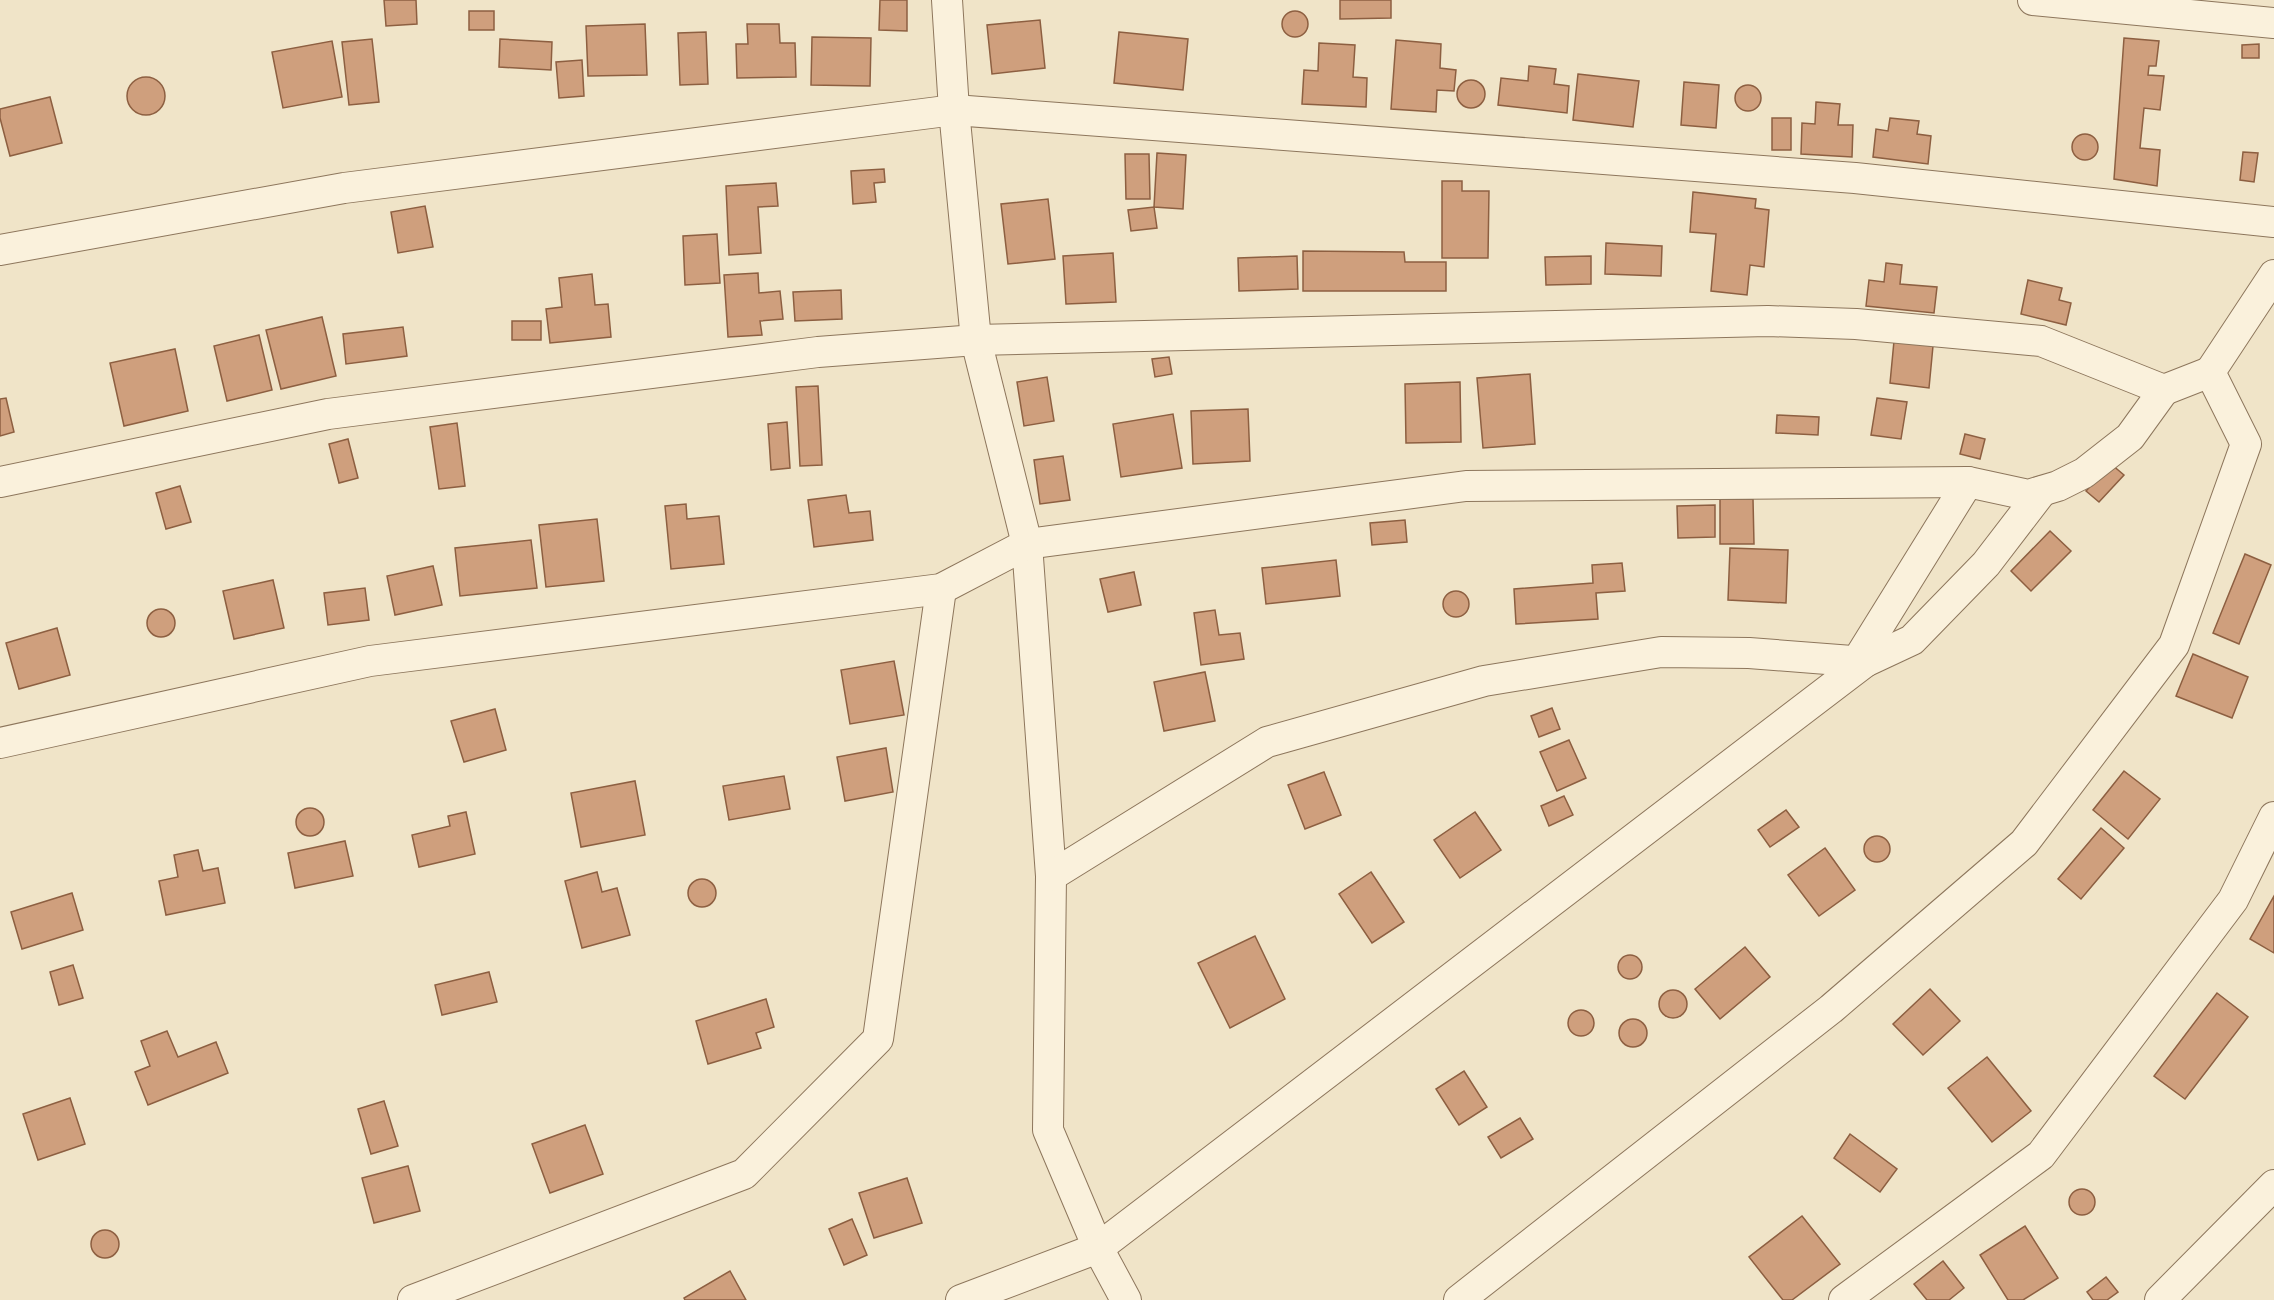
<svg xmlns="http://www.w3.org/2000/svg" width="2274" height="1300" viewBox="0 0 2274 1300" font-family="Lora,serif">
<style>
.building{fill:#cf9f7d;stroke:#8d5f41;stroke-width:1.5}
.lines{fill:none;stroke-linecap:round;stroke-linejoin:round}
.street-casing{stroke:#8d765c;stroke-width:32}
.street{stroke:#faf1dc;stroke-width:30}
</style>
<rect width="100%" height="100%" fill="#f0e4c8"/>
<g class="building">
<path d="M384,0H416L417,24L386,26Z"/>
<path d="M880,0H907V31L879,30Z"/>
<path d="M1340,0H1391V18L1340,19Z"/>
<rect x="469" y="11" width="25" height="19"/>
<circle cx="1295" cy="24" r="13"/>
<path d="M1040,20L1045,68L992,74L987,25Z"/>
<path d="M645,24L647,75L588,76L586,26Z"/>
<path d="M747,24H779L780,43H795L796,77L737,78L736,44H748Z"/>
<path d="M706,32L708,84L680,85L678,33Z"/>
<path d="M1119,32L1188,39L1183,90L1114,83Z"/>
<path d="M812,37L871,38L870,86L811,85Z"/>
<path d="M2124,38L2159,41L2156,66H2149L2148,75L2164,76L2160,110L2144,108L2140,148L2160,150L2157,186L2114,179Z"/>
<path d="M372,39L379,102L349,105L342,42Z"/>
<path d="M500,39L552,42L551,70L499,67Z"/>
<path d="M1396,40L1441,44L1440,68L1456,70L1454,91L1437,90L1436,112L1391,109Z"/>
<path d="M332,41L342,97L283,108L272,52Z"/>
<path d="M1319,43L1355,45L1353,77L1367,78L1366,107L1302,104L1304,70L1318,71Z"/>
<path d="M2259,44V58H2242V45Z"/>
<path d="M582,60L584,96L559,98L556,62Z"/>
<path d="M1529,66L1556,69L1554,84L1569,86L1567,113L1498,105L1501,78L1528,81Z"/>
<path d="M1578,74L1639,81L1633,127L1573,120Z"/>
<circle cx="146" cy="96" r="19"/>
<circle cx="1471" cy="94" r="14"/>
<path d="M1684,82L1719,85L1716,128L1681,125Z"/>
<circle cx="1748" cy="98" r="13"/>
<path d="M50,97L62,143L10,156L0,118V109Z"/>
<path d="M1816,102L1840,104L1838,125H1853L1852,157L1801,154L1802,123L1815,124Z"/>
<rect x="1772" y="118" width="19" height="32"/>
<path d="M1890,118L1919,121L1917,134L1931,136L1928,164L1873,157L1876,129L1888,131Z"/>
<circle cx="2085" cy="147" r="13"/>
<path d="M2243,152L2258,153L2254,182L2240,180Z"/>
<path d="M1157,153L1186,155L1183,209L1154,207Z"/>
<path d="M1125,154H1149L1150,199H1126Z"/>
<path d="M884,169L885,182L874,183L876,202L853,204L851,171Z"/>
<path d="M1442,181H1462V191H1489L1488,258H1442Z"/>
<path d="M776,183L778,206L758,207L761,253L729,255L726,186Z"/>
<path d="M1693,192L1756,199L1755,208L1769,210L1764,267L1750,265L1747,295L1711,291L1716,234L1690,232Z"/>
<path d="M1048,199L1055,259L1008,264L1001,204Z"/>
<path d="M425,206L433,247L398,253L391,212Z"/>
<path d="M1154,207L1157,228L1131,231L1128,210Z"/>
<path d="M717,234L720,283L685,285L683,236Z"/>
<path d="M1606,243L1662,246L1661,276L1605,274Z"/>
<path d="M1303,251L1404,252L1405,262H1446V291H1303Z"/>
<path d="M1113,253L1116,302L1066,304L1063,256Z"/>
<path d="M1297,256L1298,289L1239,291L1238,258Z"/>
<path d="M1591,256V284L1546,285L1545,257Z"/>
<path d="M1886,263L1902,265L1900,284L1937,287L1934,313L1866,306L1869,280L1884,282Z"/>
<path d="M758,273L759,293L780,291L783,319L760,321L762,335L728,337L724,275Z"/>
<path d="M592,274L595,305L608,304L611,337L550,343L546,309L562,307L559,278Z"/>
<path d="M2028,280L2062,288L2059,300L2071,303L2066,325L2021,314Z"/>
<path d="M841,290L842,319L795,321L793,292Z"/>
<path d="M322,317L336,376L281,389L266,330Z"/>
<rect x="512" y="321" width="29" height="19"/>
<path d="M403,327L407,356L346,364L343,334Z"/>
<path d="M259,335L272,390L227,401L214,346Z"/>
<path d="M1894,341L1933,346L1929,388L1890,383Z"/>
<path d="M175,349L188,411L124,426L110,363Z"/>
<path d="M1169,357L1172,374L1155,377L1152,359Z"/>
<path d="M1530,374L1535,444L1483,448L1477,378Z"/>
<path d="M1047,377L1054,421L1024,426L1017,382Z"/>
<path d="M1460,382L1461,442L1406,443L1405,384Z"/>
<path d="M818,386L822,465L800,466L796,387Z"/>
<path d="M6,398L14,432L0,436V399Z"/>
<path d="M1877,398L1907,402L1901,439L1871,435Z"/>
<path d="M1248,409L1250,461L1193,464L1191,411Z"/>
<path d="M1173,414L1182,468L1121,477L1113,424Z"/>
<path d="M1777,415L1819,417L1818,435L1776,433Z"/>
<path d="M787,422L790,468L771,470L768,424Z"/>
<path d="M457,423L465,486L439,489L430,427Z"/>
<path d="M1965,434L1985,439L1980,459L1960,454Z"/>
<path d="M348,439L358,478L339,483L329,444Z"/>
<path d="M1063,456L1070,500L1040,504L1034,460Z"/>
<path d="M2111,464L2124,475L2099,502L2086,491Z"/>
<path d="M180,486L191,522L166,529L156,493Z"/>
<path d="M846,495L849,513L870,511L873,540L814,547L808,500Z"/>
<path d="M1720,499H1753L1754,544H1720Z"/>
<path d="M686,504L687,519L719,516L724,564L671,569L665,506Z"/>
<path d="M1715,505V537L1678,538L1677,506Z"/>
<path d="M597,519L604,581L546,587L539,525Z"/>
<path d="M1405,520L1407,542L1372,545L1370,523Z"/>
<path d="M2050,531L2071,551L2031,591L2011,571Z"/>
<path d="M531,540L537,588L460,596L455,548Z"/>
<path d="M1730,548L1788,550L1786,603L1728,600Z"/>
<path d="M2245,554L2271,565L2239,644L2213,633Z"/>
<path d="M1336,560L1340,596L1266,604L1262,568Z"/>
<path d="M1622,563L1625,591L1596,593L1598,619L1516,624L1514,589L1593,583L1592,565Z"/>
<path d="M433,566L442,605L395,615L387,576Z"/>
<path d="M1134,572L1141,605L1108,612L1100,579Z"/>
<path d="M273,580L284,628L234,639L223,591Z"/>
<path d="M365,588L369,620L328,625L324,593Z"/>
<circle cx="1456" cy="604" r="13"/>
<circle cx="161" cy="623" r="14"/>
<path d="M1215,610L1219,635L1240,633L1244,659L1201,665L1194,613Z"/>
<path d="M57,628L70,675L19,689L6,643Z"/>
<path d="M2193,654L2248,677L2232,718L2176,696Z"/>
<path d="M894,661L904,715L850,724L841,670Z"/>
<path d="M1205,672L1215,721L1164,731L1154,682Z"/>
<path d="M1552,708L1560,729L1539,737L1531,716Z"/>
<path d="M495,709L506,750L464,762L451,721Z"/>
<path d="M1569,740L1586,778L1557,791L1540,752Z"/>
<path d="M886,748L893,792L845,801L837,757Z"/>
<path d="M2124,771L2160,799L2128,839L2093,810Z"/>
<path d="M1324,772L1341,815L1305,829L1288,785Z"/>
<path d="M784,776L790,809L729,820L723,786Z"/>
<path d="M635,781L645,835L581,847L571,793Z"/>
<path d="M1564,796L1573,815L1549,826L1541,806Z"/>
<circle cx="310" cy="822" r="14"/>
<path d="M1786,810L1799,827L1770,847L1758,830Z"/>
<path d="M466,812L475,854L419,867L412,835L450,826L448,816Z"/>
<path d="M1475,812L1501,850L1460,878L1434,840Z"/>
<path d="M2101,828L2124,848L2081,899L2058,879Z"/>
<circle cx="1877" cy="849" r="13"/>
<path d="M345,841L353,876L295,888L288,853Z"/>
<path d="M1825,848L1855,890L1819,916L1788,875Z"/>
<path d="M198,850L203,871L218,868L225,903L166,915L159,881L178,877L174,855Z"/>
<path d="M597,872L602,892L617,888L630,935L582,948L565,881Z"/>
<path d="M1371,872L1404,922L1372,943L1339,894Z"/>
<circle cx="702" cy="893" r="14"/>
<path d="M72,893L83,930L22,949L11,912Z"/>
<path d="M2274,896V953L2250,939Z"/>
<path d="M1255,936L1285,999L1230,1028L1198,963Z"/>
<path d="M1745,947L1770,977L1720,1019L1695,989Z"/>
<circle cx="1630" cy="967" r="12"/>
<path d="M73,965L83,998L59,1005L50,972Z"/>
<path d="M489,972L497,1002L442,1015L435,985Z"/>
<path d="M1930,989L1960,1021L1923,1055L1893,1024Z"/>
<circle cx="1673" cy="1004" r="14"/>
<path d="M2217,993L2248,1017L2185,1099L2154,1076Z"/>
<path d="M766,999L774,1027L756,1033L761,1048L708,1064L696,1021Z"/>
<circle cx="1581" cy="1023" r="13"/>
<circle cx="1633" cy="1033" r="14"/>
<path d="M167,1031L178,1057L216,1042L228,1073L148,1105L135,1072L150,1066L141,1041Z"/>
<path d="M1987,1057L2031,1111L1992,1142L1948,1088Z"/>
<path d="M1464,1071L1487,1107L1459,1125L1436,1089Z"/>
<path d="M70,1098L85,1144L38,1160L23,1114Z"/>
<path d="M384,1101L398,1146L371,1154L358,1109Z"/>
<path d="M1520,1118L1533,1139L1501,1158L1488,1137Z"/>
<path d="M585,1125L603,1174L550,1193L532,1144Z"/>
<path d="M1850,1134L1897,1169L1880,1192L1834,1158Z"/>
<path d="M408,1166L420,1211L374,1223L362,1178Z"/>
<path d="M907,1178L922,1223L874,1238L859,1193Z"/>
<circle cx="2082" cy="1202" r="13"/>
<path d="M1802,1216L1840,1264L1792,1300H1783L1749,1257Z"/>
<path d="M852,1219L867,1255L844,1265L829,1229Z"/>
<path d="M2025,1226L2058,1278L2023,1300H2008L1980,1255Z"/>
<circle cx="105" cy="1244" r="14"/>
<path d="M1943,1261L1964,1288L1949,1300H1927L1914,1284Z"/>
<path d="M730,1271L746,1300H685L684,1298Z"/>
<path d="M2106,1277L2118,1292L2107,1300H2093L2087,1292Z"/>
</g>
<g class="lines">
<defs>
<g id="street">
<path d="M947,0L954,110L976,340L1027,544L1051,876L1048,1130L1098,1248L1126,1300"/>
<path d="M2033,0L2274,23"/>
<path d="M0,250L344,188L954,110L1855,178L2274,222"/>
<path d="M0,482L328,414L818,352L976,340L1768,321L1856,324L2041,341L2164,390L2210,372"/>
<path d="M0,743L370,661L941,589L1027,544L1466,486L1968,482"/>
<path d="M1051,876L1267,742L1484,681L1661,652L1749,653L1865,662L1912,640L1986,564L2042,491"/>
<path d="M413,1300L744,1174L878,1039L941,589"/>
<path d="M961,1300L1098,1248L1865,662L1862,653L1968,482L2028,495L2058,486L2084,473L2130,437L2164,390"/>
<path d="M1459,1300L1831,1009L2024,843L2174,645L2246,444L2210,372L2274,275"/>
<path d="M1844,1300L2041,1155L2233,900L2274,817"/>
<path d="M2160,1300L2274,1185"/>
</g>
</defs>
<use href="#street" class="street-casing"/>
<use href="#street" class="street"/>
</g>
</svg>
